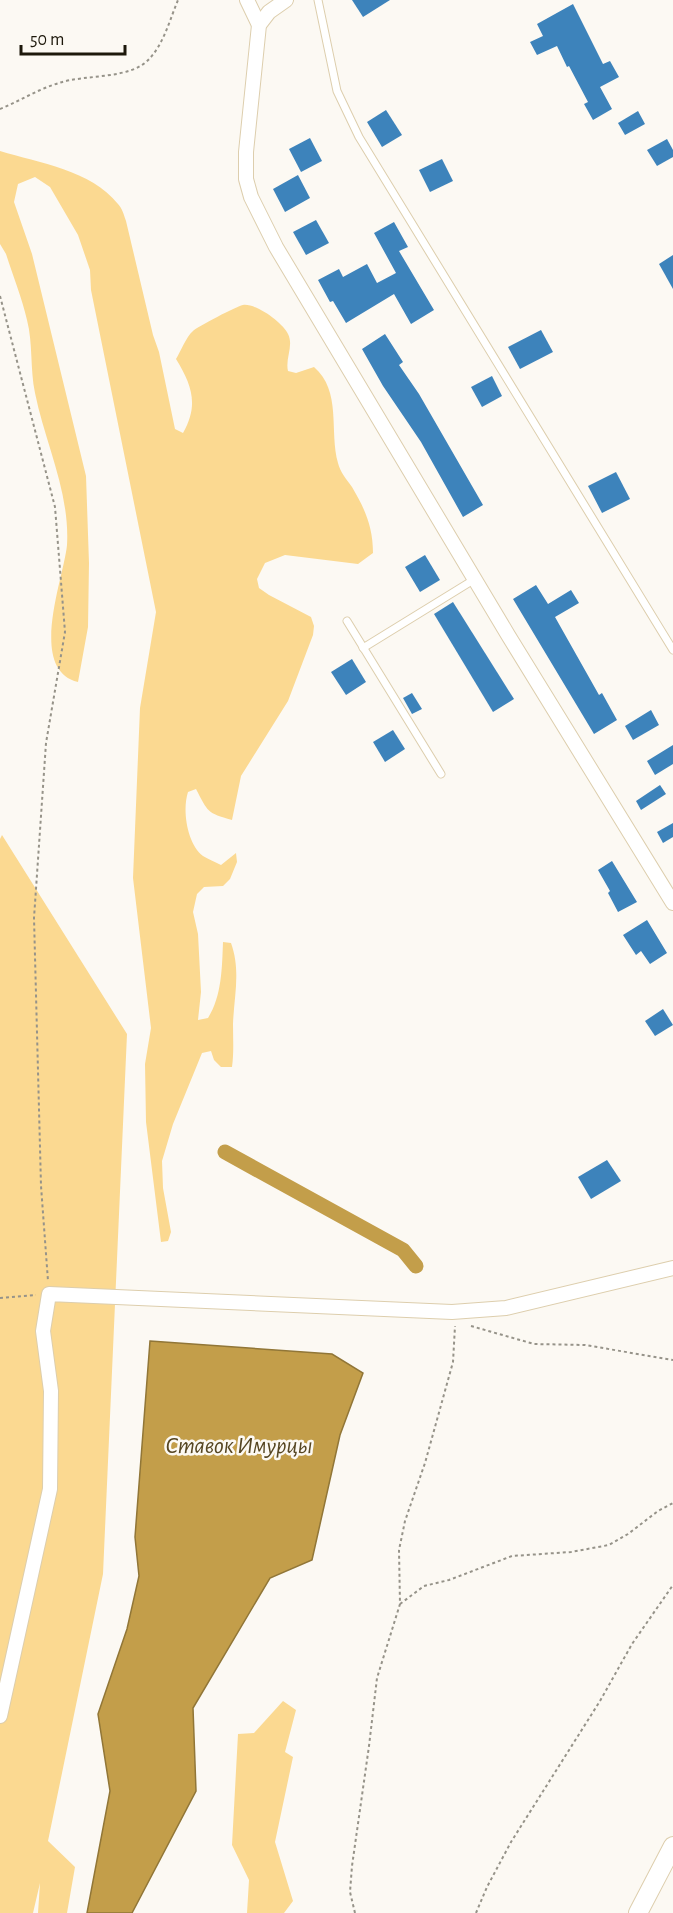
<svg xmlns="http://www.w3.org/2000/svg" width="673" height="1913" viewBox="0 0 673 1913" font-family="'Alegreya Sans',sans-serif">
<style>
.green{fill:#fbd991}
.water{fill:#c39e4a;stroke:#917637;stroke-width:1.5}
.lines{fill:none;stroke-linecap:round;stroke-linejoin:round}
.canal{stroke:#c39e4a;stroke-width:15}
.building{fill:#3d83bb}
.service-casing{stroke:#ddcead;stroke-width:9}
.minor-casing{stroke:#ddcead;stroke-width:16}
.secondary-casing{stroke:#ddcead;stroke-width:20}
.path{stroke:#969389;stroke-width:2;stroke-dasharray:3 3;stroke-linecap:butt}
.service{stroke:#fff;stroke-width:7}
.minor{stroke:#fff;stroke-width:14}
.secondary{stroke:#fff;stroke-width:18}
.labels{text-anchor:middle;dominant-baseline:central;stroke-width:5;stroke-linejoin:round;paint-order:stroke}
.water-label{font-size:24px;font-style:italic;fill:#564622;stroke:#fcf9f3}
</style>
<rect width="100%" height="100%" fill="#fcf9f3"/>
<g class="green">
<path d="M0,151C39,163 91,170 118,204C122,208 124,215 126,221L153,335L159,352L175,429L183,433C199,405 192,385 176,359C181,351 186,337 193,331C195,328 239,305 243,305C256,303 283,323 288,334C294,346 285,358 288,371L296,373L314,367C342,391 329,431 338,463C340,472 347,480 352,487C365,509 373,527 373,553L358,564L285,555L265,563L257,579L259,588L269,595L311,617L314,626L313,635L288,701L241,776L232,820C207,813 208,812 196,789L188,792C182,810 187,844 203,856C208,859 215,862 221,865L236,853L237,862L230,879L223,886L204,887L197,894L193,912L198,934L201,992L198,1020L208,1018C222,996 222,967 223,942L231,943C241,971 234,996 233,1024C233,1038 234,1053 232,1067H221L214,1060L211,1051L202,1053L173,1124L162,1161L163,1188L171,1232L168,1241L161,1242L146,1122L145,1064L151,1028L133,878L140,708L156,612L91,290L90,270L78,235L50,187L35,177L18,184L14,202L32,254L86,476L89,563L88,627L78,682C27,669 64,578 67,545C70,492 45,443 35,393C30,369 33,343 27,320C22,298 13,276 6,254L0,244Z"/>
<path d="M2,835L127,1034L103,1574L48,1841L75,1867L67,1913H38L40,1883L33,1913H0V839Z"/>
<path d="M283,1701L296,1710L285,1752L293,1757L275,1842L293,1901L284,1913H247L249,1880L232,1845L238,1734L254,1733Z"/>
</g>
<path class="water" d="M150,1341L332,1354L363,1373L340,1435L312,1560L270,1578L193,1708L196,1791L132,1913H87L110,1791L98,1714L127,1629L139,1576L135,1537Z"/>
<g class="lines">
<path class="canal" d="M225,1152L403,1250L416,1266"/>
</g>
<g class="building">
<path d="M352,0H390L363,17Z"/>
<path d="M573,4L603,64L610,61L619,77L600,87L612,109L593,120L584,104L588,102L569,66L567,67L557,46L537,55L530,42L543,36L537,24Z"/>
<path d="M386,110L402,135L382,147L367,122Z"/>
<path d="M638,111L645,124L625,135L618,123Z"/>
<path d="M310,138L322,161L301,172L289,149Z"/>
<path d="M667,139L673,150V157L657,166L647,150Z"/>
<path d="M442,159L453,181L430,192L419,170Z"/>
<path d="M298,175L310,198L285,212L273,189Z"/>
<path d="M316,220L329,243L306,255L293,232Z"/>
<path d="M394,222L408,247L399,251L434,310L411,324L394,294L346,323L333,301L330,302L318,280L339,269L343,277L367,264L377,283L396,273L374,233Z"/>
<path d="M673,255V289L659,264Z"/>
<path d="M541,330L553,352L520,369L508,347Z"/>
<path d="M385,334L403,362L399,365L419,394L483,505L463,517L421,442L383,386L362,349Z"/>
<path d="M492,376L502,396L482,407L471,387Z"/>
<path d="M616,472L630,499L602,513L588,486Z"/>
<path d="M425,555L440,580L420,592L405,567Z"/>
<path d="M536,585L548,604L571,590L579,603L555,617L599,695L602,693L617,720L594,734L513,599Z"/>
<path d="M453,602L514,699L493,712L434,614Z"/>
<path d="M352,659L366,682L346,695L331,672Z"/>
<path d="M412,693L422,709L412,714L403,698Z"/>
<path d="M651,710L659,725L633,740L625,726Z"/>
<path d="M393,730L405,749L385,762L373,742Z"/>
<path d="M673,745V764L655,775L647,761Z"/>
<path d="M660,785L666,794L641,810L636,801Z"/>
<path d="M673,823V837L663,843L657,832Z"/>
<path d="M612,861L637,902L618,912L608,893L610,891L598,870Z"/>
<path d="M647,920L667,953L650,964L641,951L636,955L623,935Z"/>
<path d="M663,1009L673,1025L655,1036L645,1021Z"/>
<path d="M607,1160L621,1181L591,1199L578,1177Z"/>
</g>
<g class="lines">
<defs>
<g id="service">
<path d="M318,0L337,91L359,137L673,650"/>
<path d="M347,621L441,774"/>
<path d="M363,648L475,579"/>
</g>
<g id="minor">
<path d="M247,0L259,25"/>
<path d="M286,0L269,12L259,25L246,152V179L251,197L276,247L508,635L673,903"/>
<path d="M0,1716L50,1489L51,1391L43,1331L49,1294L452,1312L506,1308L673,1268"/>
</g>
<path id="secondary" d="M638,1913L673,1846"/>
</defs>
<use href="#service" class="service-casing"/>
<use href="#minor" class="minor-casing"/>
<use href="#secondary" class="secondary-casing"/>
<g class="path">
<path d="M0,109C20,101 38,89 59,83C85,74 132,80 150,58C164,43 170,19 178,0"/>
<path d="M0,296L55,507L65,632L46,743L34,918L41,1186L48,1281"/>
<path d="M0,1298L36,1295"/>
<path d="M471,1326L534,1344L585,1345L673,1360"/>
<path d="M400,1604L424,1586L449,1580L512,1556L571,1552L609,1545L628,1534L658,1511L673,1503"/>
<path d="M355,1913L350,1892L352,1866L369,1746L377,1678L400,1604L399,1550L405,1521L425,1463L453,1362L455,1326"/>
<path d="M476,1913L487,1887L511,1842L600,1701L632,1644L673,1585"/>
</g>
<use href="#service" class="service"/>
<use href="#minor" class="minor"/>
<use href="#secondary" class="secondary"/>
</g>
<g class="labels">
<g class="water-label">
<text x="239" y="1446">Ставок Имурцы</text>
</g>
</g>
<path d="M21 45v9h104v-9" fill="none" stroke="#1d180b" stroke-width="3"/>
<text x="30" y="45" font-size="18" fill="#1d180b" stroke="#fcf9f3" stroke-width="4.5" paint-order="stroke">50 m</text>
</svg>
